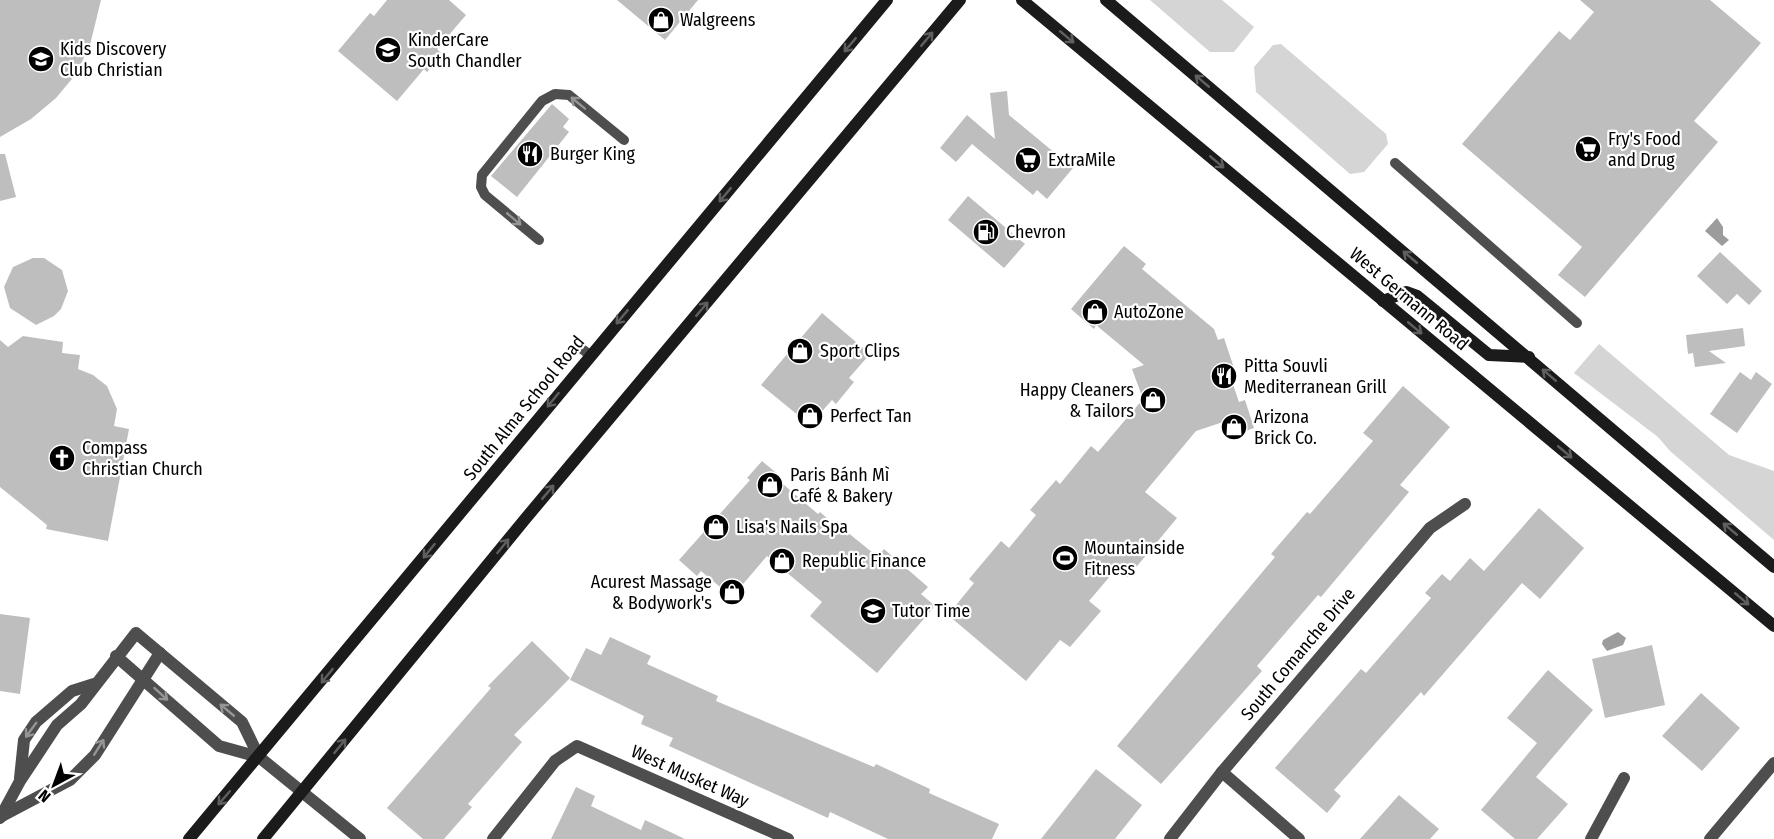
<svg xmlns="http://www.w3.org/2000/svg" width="1774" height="839" viewBox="0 0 1774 839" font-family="'Fira Sans Condensed',sans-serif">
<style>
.green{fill:#d5d5d5}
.water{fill:#9c9c9c}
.building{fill:#bebebe}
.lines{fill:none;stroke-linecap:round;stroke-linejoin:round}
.service{stroke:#4e4e4e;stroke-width:10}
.minor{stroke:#4e4e4e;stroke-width:12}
.tertiary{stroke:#4e4e4e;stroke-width:12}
.secondary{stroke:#1b1b1b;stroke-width:12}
.oneway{stroke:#5f5f5f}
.oneway2{stroke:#959595}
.labels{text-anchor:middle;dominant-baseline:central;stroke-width:4.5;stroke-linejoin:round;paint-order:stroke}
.poi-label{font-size:18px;fill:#000;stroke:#fff;text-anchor:start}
.street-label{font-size:18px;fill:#000;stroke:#fff}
</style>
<rect width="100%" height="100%" fill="#fff"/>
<g class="green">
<path d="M1150,0H1222L1254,27L1234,52H1210Z"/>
<path d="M1281,44L1386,134L1388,144L1364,172L1350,174L1256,92L1254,67L1273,45Z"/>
<path d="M1599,344L1729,455L1774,471V540L1670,451L1658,437L1574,373Z"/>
</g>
<g class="water">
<path d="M1717,218L1723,227V235L1729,240L1722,246L1705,231Z"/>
<path d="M1618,632L1626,638L1623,645L1607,651L1602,644L1603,640Z"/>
</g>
<g class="building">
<path d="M0,0H101L90,45L76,74L56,98L31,119L0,137Z"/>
<path d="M387,0H449L466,15L437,49L442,54L427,72L424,69L397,101L338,51L370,13L374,16Z"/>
<path d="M617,0H698L665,40Z"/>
<path d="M1580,0H1710L1761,43L1694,121L1718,142L1585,297L1558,275L1582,247L1462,144L1559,31L1570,40L1594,12Z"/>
<path d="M1007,91L1009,115L1073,168L1047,199L1037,190L1033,195L972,144L956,162L940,148L967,115L995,139L990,93Z"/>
<path d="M552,104L569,119L563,127L569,132L517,197L491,176Z"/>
<path d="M0,154H5L16,197L0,201Z"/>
<path d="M968,196L1025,244L1004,268L948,220Z"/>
<path d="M1124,246L1146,264L1142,269L1214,329L1218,340L1224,338L1233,365L1227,367L1239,402L1245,400L1254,428L1228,437L1223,422L1196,431L1145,492L1177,518L1128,577L1117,568L1089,601L1101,611L1070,647L1060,640L1026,681L948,615L974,583L969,579L1001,541L1009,548L1036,515L1030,510L1056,480L1060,484L1091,446L1098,452L1143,399L1132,369L1144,365L1096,325L1094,329L1071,309Z"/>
<path d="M1720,252L1762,291L1749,305L1737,294L1727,304L1697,276Z"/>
<path d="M33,258H44L62,270L68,291L61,309L54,316L36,325L10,308L4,287L13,267Z"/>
<path d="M822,313L870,354L849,378L854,382L836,404L832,400L810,425L761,385Z"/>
<path d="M1743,328L1745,346L1709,351L1726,363L1695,367L1693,353L1688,354L1686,335Z"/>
<path d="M23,336L63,342L62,353L80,355L78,369L93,375L107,386L117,409L114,426L129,429L108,541L46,529L47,525L0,487V340L8,347Z"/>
<path d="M1740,372L1751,380L1756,372L1772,384L1737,433L1710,414Z"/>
<path d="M1403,386L1450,427L1400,485L1409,492L1321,597L1318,595L1257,666L1262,671L1161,784L1117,746L1275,557L1271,554L1307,512L1310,514L1373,441L1363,433Z"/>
<path d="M762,461L780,476L777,479L818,514L820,512L835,525L836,523L878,557L884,549L928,587L921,594L935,606L877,673L810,616L822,602L767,556L732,597L701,571L697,576L679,560L750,480L747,478Z"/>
<path d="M1539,508L1584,548L1540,599L1522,583L1424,696L1421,692L1334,790L1341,796L1327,813L1275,768L1361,669L1366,673L1431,598L1425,593L1442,574L1450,581L1470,558L1484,571Z"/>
<path d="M0,614L30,618L20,694L0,691Z"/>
<path d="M610,637L651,656L647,664L718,696L716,701L874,767L876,764L930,789L929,793L999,824L992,839H888L830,812L828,818L669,746L673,738L641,724L644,716L570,680L586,648L601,655Z"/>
<path d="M532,641L570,678L514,735L522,742L468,804L472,807L444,839H423L387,808L491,688L488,686Z"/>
<path d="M1652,645L1665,705L1605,718L1592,659Z"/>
<path d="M1548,670L1593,710L1536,777L1568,804L1537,839H1515L1481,810L1537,743L1507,718Z"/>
<path d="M1701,693L1740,728L1702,771L1662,736Z"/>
<path d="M1096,769L1142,805L1115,839H1041Z"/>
<path d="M576,787L595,796L591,806L641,830L645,820L685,839H551Z"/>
<path d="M1399,795L1439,829L1430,839H1360Z"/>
</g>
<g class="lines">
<g class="service">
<path d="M1395,163L1577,323"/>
<path d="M539,240L485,195L481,187L482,175L542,101L555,94L569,95L624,140"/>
<path d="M578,346L590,355"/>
</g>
<g class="minor">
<path d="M116,656L219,746L259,757L360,839"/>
<path d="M1222,772L1299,839"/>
<path d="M20,778L24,740L36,722L72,691L94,684"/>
<path d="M2,816L70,780L95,755L160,653"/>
<path d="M0,818L20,781L57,725L81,704L136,633L242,722L259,757"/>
<path d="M493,839L555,761L577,746L788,839"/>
<path d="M1170,839L1222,772L1430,528L1465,504"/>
<path d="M1591,839L1624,778"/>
</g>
<path class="tertiary" d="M1710,839L1774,763"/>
<g class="secondary">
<path d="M1022,0L1774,626"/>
<path d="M1106,0L1774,567"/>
<path d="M1383,301L1406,292L1417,296L1489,355L1529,357"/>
<path d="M189,839L887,0"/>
<path d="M263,839L526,518L960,0"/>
</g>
</g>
<defs><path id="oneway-shaft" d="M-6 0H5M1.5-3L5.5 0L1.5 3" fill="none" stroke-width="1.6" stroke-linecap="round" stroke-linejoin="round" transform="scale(1.5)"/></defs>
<g class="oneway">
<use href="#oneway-shaft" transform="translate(1067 37) rotate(40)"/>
<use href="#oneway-shaft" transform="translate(927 39) rotate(-50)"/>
<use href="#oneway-shaft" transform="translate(850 45) rotate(130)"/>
<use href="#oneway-shaft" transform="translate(1202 81) rotate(-140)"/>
<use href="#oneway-shaft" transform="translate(1217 162) rotate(40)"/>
<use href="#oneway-shaft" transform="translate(725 195) rotate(130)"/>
<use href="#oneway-shaft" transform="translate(1410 257) rotate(-140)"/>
<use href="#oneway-shaft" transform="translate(702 309) rotate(-50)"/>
<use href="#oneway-shaft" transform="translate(622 317) rotate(130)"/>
<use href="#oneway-shaft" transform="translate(1415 328) rotate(40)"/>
<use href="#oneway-shaft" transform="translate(1549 375) rotate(-140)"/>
<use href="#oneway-shaft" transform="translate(553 400) rotate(129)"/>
<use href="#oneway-shaft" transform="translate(1565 452) rotate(40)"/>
<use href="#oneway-shaft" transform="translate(548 492) rotate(-50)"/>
<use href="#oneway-shaft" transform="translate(1730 529) rotate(-140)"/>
<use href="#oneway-shaft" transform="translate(503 546) rotate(-51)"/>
<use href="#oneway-shaft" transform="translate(429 551) rotate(129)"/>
<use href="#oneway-shaft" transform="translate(1742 599) rotate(40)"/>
<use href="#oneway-shaft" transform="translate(327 676) rotate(129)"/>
<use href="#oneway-shaft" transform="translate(340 746) rotate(-51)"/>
<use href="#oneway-shaft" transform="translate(224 798) rotate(131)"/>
</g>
<g class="oneway2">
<use href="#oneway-shaft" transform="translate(578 103) rotate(-141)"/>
<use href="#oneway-shaft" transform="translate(514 219) rotate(40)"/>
<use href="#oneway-shaft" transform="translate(161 694) rotate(42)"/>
<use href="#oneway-shaft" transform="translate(227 710) rotate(-140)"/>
<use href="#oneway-shaft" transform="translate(31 730) rotate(126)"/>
<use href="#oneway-shaft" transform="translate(99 747) rotate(-58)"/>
</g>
<defs>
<symbol id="shop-disc" viewBox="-11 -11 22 22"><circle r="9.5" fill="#000" stroke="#fff"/><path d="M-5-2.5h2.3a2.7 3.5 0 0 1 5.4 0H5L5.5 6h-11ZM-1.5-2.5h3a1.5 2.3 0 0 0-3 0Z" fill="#fff"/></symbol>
<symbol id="school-disc" viewBox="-11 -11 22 22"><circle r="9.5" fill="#000" stroke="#fff"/><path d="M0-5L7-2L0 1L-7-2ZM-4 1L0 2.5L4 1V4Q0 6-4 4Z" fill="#fff"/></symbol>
<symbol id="supermarket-disc" viewBox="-11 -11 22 22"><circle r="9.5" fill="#000" stroke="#fff"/><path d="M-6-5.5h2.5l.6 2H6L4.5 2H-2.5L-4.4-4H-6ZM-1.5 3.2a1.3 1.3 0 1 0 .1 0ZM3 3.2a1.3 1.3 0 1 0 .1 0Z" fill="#fff"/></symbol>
<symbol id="restaurant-disc" viewBox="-11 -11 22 22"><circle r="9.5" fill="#000" stroke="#fff"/><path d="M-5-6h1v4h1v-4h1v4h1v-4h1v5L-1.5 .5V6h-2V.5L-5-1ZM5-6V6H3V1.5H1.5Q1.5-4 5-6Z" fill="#fff"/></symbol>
<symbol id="fuel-disc" viewBox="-11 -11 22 22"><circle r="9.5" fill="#000" stroke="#fff"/><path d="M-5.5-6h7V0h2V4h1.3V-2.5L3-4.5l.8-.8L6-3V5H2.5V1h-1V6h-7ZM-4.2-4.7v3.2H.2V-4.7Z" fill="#fff"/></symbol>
<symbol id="church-disc" viewBox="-11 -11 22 22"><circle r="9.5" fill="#000" stroke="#fff"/><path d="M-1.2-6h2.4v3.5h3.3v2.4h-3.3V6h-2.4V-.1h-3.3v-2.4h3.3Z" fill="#fff"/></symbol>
<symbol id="stadium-disc" viewBox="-11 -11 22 22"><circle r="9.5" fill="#000" stroke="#fff"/><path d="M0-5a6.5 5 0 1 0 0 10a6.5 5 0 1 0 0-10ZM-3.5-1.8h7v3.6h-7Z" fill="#fff"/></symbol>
</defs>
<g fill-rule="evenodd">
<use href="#shop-disc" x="646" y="5" width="30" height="30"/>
<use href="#school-disc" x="373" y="35" width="30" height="30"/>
<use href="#school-disc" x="26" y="44" width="30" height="30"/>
<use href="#supermarket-disc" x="1573" y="134" width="30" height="30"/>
<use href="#restaurant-disc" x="515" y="139" width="30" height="30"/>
<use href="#supermarket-disc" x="1013" y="145" width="30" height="30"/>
<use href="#fuel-disc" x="971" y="217" width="30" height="30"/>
<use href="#shop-disc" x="1080" y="297" width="30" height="30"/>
<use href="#shop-disc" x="785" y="336" width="30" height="30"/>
<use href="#restaurant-disc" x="1209" y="361" width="30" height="30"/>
<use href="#shop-disc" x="1138" y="385" width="30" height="30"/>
<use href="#shop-disc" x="795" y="401" width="30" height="30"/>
<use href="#shop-disc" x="1219" y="412" width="30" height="30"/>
<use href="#church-disc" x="47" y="443" width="30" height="30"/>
<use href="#shop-disc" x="755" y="470" width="30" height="30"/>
<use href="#shop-disc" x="701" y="512" width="30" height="30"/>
<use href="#stadium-disc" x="1050" y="543" width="30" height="30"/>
<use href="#shop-disc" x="767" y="546" width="30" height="30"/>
<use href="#shop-disc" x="717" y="577" width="30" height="30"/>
<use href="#school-disc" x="858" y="596" width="30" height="30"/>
</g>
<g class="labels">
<g class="poi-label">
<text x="680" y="20">Walgreens</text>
<text x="408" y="40">KinderCare<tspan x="408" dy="21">South Chandler</tspan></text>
<text x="60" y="49">Kids Discovery<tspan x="60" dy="21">Club Christian</tspan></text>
<text x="1608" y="139">Fry's Food<tspan x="1608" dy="21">and Drug</tspan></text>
<text x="550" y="154">Burger King</text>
<text x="1048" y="160">ExtraMile</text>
<text x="1006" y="232">Chevron</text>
<text x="1114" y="312">AutoZone</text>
<text x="820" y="351">Sport Clips</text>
<text x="1244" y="366">Pitta Souvli<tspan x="1244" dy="21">Mediterranean Grill</tspan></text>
<text x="1134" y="390" text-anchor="end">Happy Cleaners<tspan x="1134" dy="21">&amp; Tailors</tspan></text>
<text x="830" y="416">Perfect Tan</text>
<text x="1254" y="417">Arizona<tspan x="1254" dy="21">Brick Co.</tspan></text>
<text x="82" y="448">Compass<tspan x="82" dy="21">Christian Church</tspan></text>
<text x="790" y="475">Paris Bánh Mì<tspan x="790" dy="21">Café &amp; Bakery</tspan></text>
<text x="736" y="527">Lisa's Nails Spa</text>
<text x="1084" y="548">Mountainside<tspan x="1084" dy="21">Fitness</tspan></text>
<text x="802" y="561">Republic Finance</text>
<text x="712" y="582" text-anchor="end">Acurest Massage<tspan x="712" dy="21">&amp; Bodywork's</tspan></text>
<text x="892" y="611">Tutor Time</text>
</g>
<g class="street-label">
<text transform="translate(1409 299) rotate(40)">West Germann Road</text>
<text transform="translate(524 408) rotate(-51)">South Alma School Road</text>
<text transform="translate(1298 654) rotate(-50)">South Comanche Drive</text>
<text transform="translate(690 776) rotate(24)">West Musket Way</text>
</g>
</g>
<g transform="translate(54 785) rotate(221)" stroke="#ffffff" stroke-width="4.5" paint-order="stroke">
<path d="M0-4.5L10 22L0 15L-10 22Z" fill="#000000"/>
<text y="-9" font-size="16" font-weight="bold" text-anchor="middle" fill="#000000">N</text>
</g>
</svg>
